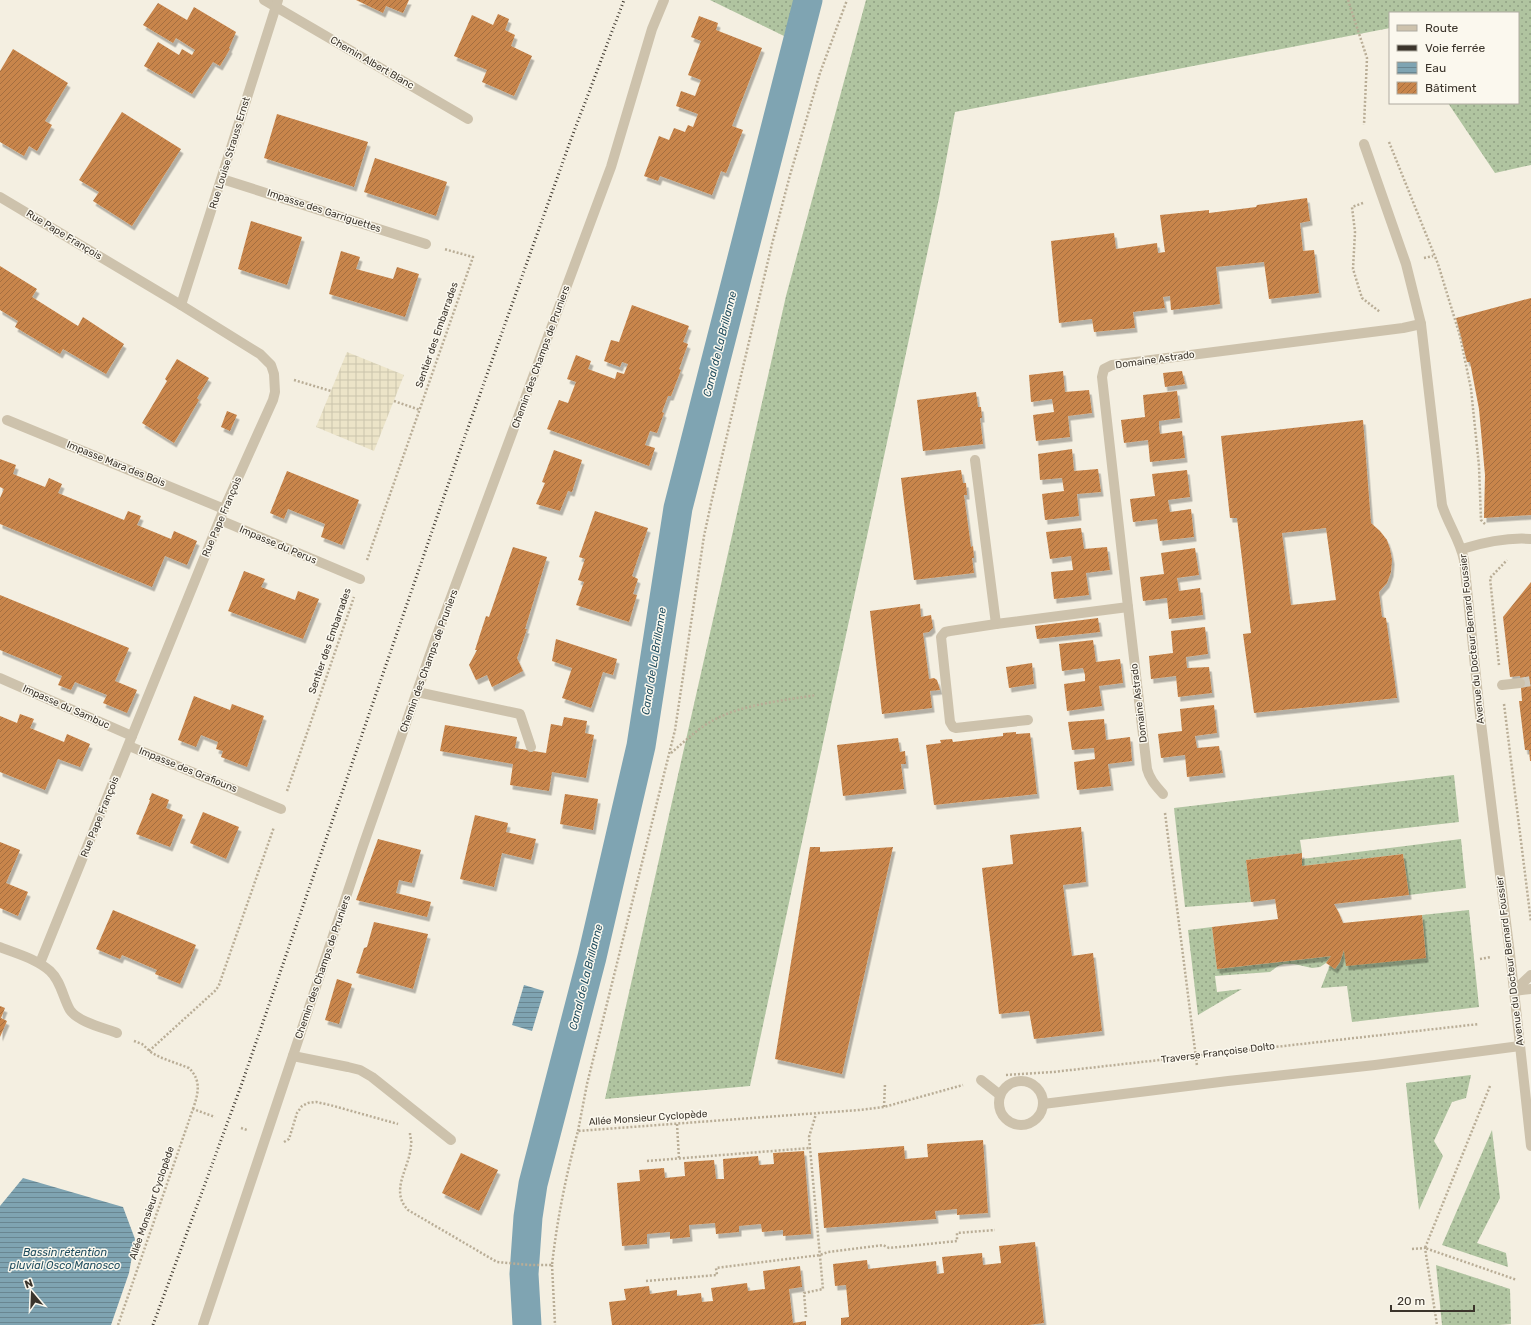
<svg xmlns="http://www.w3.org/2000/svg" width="1531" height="1325" viewBox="0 0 1531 1325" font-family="Rubik,sans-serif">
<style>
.grass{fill:url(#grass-dots)}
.plaza{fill:url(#plaza-grid)}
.water{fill:url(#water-rules)}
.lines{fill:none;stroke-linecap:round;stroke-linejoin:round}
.canal{stroke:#7fa4b2;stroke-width:29}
.building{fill:url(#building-hatch);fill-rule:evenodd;filter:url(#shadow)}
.minor-tunnel{stroke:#cfcabd;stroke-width:10;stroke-dasharray:10 5;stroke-linecap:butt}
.path{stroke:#b9ad96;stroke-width:2.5;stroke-dasharray:2 2;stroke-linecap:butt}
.minor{stroke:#cdc2ac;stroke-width:10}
.rail{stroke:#3b342b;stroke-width:3;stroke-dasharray:1 3;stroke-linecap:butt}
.labels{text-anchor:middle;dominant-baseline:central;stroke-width:3;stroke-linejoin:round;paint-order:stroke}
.street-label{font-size:10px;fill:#3b342b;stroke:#fbf8ee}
.water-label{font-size:11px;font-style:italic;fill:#1f4c5e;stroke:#fbf8ee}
</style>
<defs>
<pattern id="grass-dots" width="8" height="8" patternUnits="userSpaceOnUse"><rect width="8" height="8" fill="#b0c4a0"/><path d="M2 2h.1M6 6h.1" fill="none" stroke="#90a083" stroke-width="1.8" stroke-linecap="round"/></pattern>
<pattern id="plaza-grid" width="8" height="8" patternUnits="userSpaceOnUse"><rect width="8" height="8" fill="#ece4c8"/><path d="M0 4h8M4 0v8" fill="none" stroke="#cbc4ac"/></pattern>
<pattern id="water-rules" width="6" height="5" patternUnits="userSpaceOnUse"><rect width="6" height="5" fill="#7fa4b2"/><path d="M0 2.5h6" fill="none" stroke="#698691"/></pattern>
<pattern id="building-hatch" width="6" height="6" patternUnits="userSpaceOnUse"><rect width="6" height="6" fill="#c8854b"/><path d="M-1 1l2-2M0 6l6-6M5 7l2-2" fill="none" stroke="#a46e3f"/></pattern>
<filter id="shadow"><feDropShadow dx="2.5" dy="4.5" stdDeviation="0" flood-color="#0004"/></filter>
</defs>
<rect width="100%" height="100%" fill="#f4efe1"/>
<g class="grass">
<path d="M710,0H796L784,36Z"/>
<path d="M866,0H1531V165L1495,173L1448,103H1518V13H1390V28L955,112L939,198L750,1086L605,1099L786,296Z"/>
<path d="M1454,775L1459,822L1300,840L1302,853L1246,860L1251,902L1185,907L1174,808Z"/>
<path d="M1461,839L1466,888L1409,895L1403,854L1302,866V859Z"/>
<path d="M1469,910L1479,1007L1352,1022L1347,986L1321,988L1330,965L1335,969L1340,962L1344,950L1426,958L1422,915Z"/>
<path d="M1212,927L1217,969L1331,956L1326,963L1320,967L1312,968L1294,964H1284L1278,966L1270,972L1215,976L1217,992L1242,989L1198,1015L1188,930Z"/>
<path d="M1471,1075L1466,1098L1452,1102L1434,1141L1443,1156L1419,1210L1406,1083Z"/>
<path d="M1492,1130L1500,1198L1477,1243L1506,1253L1508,1267L1442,1245Z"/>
<path d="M1436,1265L1510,1289L1511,1324L1499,1325H1442Z"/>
</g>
<path class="plaza" d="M347,352L404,375L374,451L316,427Z"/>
<g class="water">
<path d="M524,985L544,991L532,1031L512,1025Z"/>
<path d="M23,1178L123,1207L135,1239L129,1273L111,1325H0V1206Z"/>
</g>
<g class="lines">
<path class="canal" d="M527,1325L524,1274L528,1217L533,1184L592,957L641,746L678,508L808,0"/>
</g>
<g class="building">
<path d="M356,0H409L403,13L386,6L383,13Z"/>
<path d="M158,3L187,20L194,7L236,32L229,48L230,49L220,66L213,62L192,94L144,66L158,42L179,55L182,49L192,55L195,50L176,38L173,43L143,25Z"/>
<path d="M498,14L509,19L505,30L515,35L511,46L532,56L514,96L482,82L487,70L454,56L472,15L493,25Z"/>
<path d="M699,16L718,23L716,30L762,48L732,126L743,130L726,173L721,171L712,195L660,176L658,181L644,176L659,136L669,140L674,128L685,132L688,125L693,127L698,114L676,106L681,91L695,96L701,80L688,75L701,41L691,37Z"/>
<path d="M13,49L68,83L45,121L52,125L37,151L29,146L24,156L0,142V71Z"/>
<path d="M122,112L181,149L132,226L93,201L99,192L79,180Z"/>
<path d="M277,114L368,142L354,187L264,158Z"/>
<path d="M375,158L447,182L436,216L364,192Z"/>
<path d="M1307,198L1310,221L1300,223L1303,251L1314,250L1319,293L1269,299L1264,262L1216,267L1220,304L1171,310L1170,296L1163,297L1165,308L1133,312L1135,328L1094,332L1092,319L1059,323L1051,241L1114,233L1116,249L1157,243L1158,253L1165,252L1160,215L1209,210V213L1256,207L1257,205Z"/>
<path d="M251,221L302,237L287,285L238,269Z"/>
<path d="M341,251L360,257L356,269L393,279L397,267L419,274L405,317L329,294Z"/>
<path d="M0,266L37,289L32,297L78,326L83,317L124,344L106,374L63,349L60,354L15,327L18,321L0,310Z"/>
<path d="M1531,298V515L1484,518L1485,475L1479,409L1470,362H1467L1456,318Z"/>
<path d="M632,305L689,326L683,342L688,344L679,369L681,370L671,396H668L662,412L664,413L657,433L650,431L645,445L655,448L649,466L547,429L559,400L568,403L576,382L567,379L576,355L591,361L588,369L615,379L617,372L624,374L628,364L622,362L620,367L604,361L611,340L619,342Z"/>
<path d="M177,359L209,378L197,398L199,400L174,443L142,423L167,381L165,379Z"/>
<path d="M1063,371L1065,392L1089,390L1092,413L1068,416L1070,437L1036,441L1033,415L1054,412L1052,399L1031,402L1029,375Z"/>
<path d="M1182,371L1185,384L1165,387L1163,373Z"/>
<path d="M1177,391L1180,418L1159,421V427L1160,434L1182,431L1185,458L1150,462L1148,440L1124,443L1121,420L1145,417L1143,395Z"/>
<path d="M976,392L978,407H981L982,418H980L983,444L923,451L917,400Z"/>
<path d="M227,411L237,415L230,431L221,427Z"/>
<path d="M1363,420L1371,523L1380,531L1387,540L1390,549L1392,560L1391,572L1387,583L1379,592L1382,617L1386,618L1397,698L1254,713L1243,634L1251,633L1237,518H1230L1221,436ZM1326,528L1336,600L1291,605L1282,533Z"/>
<path d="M1072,449L1074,471L1098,469L1101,492L1077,494L1079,516L1045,520L1042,494L1064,491L1062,478L1040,480L1038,454Z"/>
<path d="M554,450L582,460L572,492L568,491L560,511L536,504L545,483L542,482Z"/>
<path d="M0,459L16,465L13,474L45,487L49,478L62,484L58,493L124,520L128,511L141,516L137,525L171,539L174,531L197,541L187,565L165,556L152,587L0,524V498L4,489L0,487Z"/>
<path d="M961,470L963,483H966L967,495H964L971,547L973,546L974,558H972L974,573L914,580L901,478Z"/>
<path d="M1187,470L1190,497L1168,500L1170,512L1191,509L1194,537L1160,541L1157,519L1133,522L1130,499L1155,496L1152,474Z"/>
<path d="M287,471L359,500L342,545L321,537L325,524L288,509L284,519L270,513Z"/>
<path d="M595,511L648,528L632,576L638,579L633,594L637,595L629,622L576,605L584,582L578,580L585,559L579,557Z"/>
<path d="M1081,528L1084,549L1107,547L1110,570L1086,573L1089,595L1054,599L1051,572L1073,570L1071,556L1050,559L1046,532Z"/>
<path d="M513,547L547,557L525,629H527L517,658L523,671L492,687L487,675L476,680L469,665L477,650H475L486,616L489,617Z"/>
<path d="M1195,548L1199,575L1177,578L1178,584L1179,591L1200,588L1203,615L1169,619L1167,598L1143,601L1140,577L1164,574L1161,553Z"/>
<path d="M244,571L265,579L261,587L295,600L298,591L319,599L303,639L228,611Z"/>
<path d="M1531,582V761H1530L1529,750H1525L1519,701H1522L1520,676L1510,677L1503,617Z"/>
<path d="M0,595L129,648L115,681L137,690L127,713L103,703L107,695L75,682L71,690L58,685L62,676L0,650Z"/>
<path d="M920,604L921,617L931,615L933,628L929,632L923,633L929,679L934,678L937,680L940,690L930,691L932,708L882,714L870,611Z"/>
<path d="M1098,618L1100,632L1037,639L1035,626Z"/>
<path d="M1205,627L1208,654L1186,657L1187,668L1209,667L1212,693L1178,697L1176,676L1151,679L1149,656L1173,653L1171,631Z"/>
<path d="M556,639L617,659L613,675L603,672L591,708L562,698L572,668L552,661Z"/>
<path d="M1093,640L1096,662L1120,659L1123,683L1099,686L1102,706L1067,711L1064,684L1085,681V675L1083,668L1062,671L1059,644Z"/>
<path d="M1032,663L1034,684L1009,688L1006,667Z"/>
<path d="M194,696L230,710L232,704L264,716L247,767L221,757L223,751L216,749L218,742L201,735L196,747L178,740Z"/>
<path d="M1214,705L1217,733L1195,736L1197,748L1219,746L1223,773L1187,777L1185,755L1161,758L1158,734L1182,731L1180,709Z"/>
<path d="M20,714L34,719L30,728L64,742L67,734L90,744L80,767L58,759L45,790L0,772V716L17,723Z"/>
<path d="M564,717L587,721L585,733L594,735L586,778L552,772L549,791L510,785L513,764L440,751L445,725L517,737L515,748L546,753L551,724L562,726Z"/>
<path d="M1104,719L1106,740L1130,737L1132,761L1108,764L1111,786L1077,790L1074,762L1095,759L1094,748L1072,750L1068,722Z"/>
<path d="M1016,732V734L1030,733L1037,794L934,805L926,745L941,743L940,740L952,739L953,742L1003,736V733Z"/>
<path d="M898,738L900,752L905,751L906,764H901L904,789L843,796L837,745Z"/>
<path d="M152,793L169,800L166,808L183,815L170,847L136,834L149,803L150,800H149Z"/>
<path d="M565,794L598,799L593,830L560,824Z"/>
<path d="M203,812L239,827L226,859L190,843Z"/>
<path d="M475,815L508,823L506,832L536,839L531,860L502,853L494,887L460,879Z"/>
<path d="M1081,827L1086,882L1063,885L1072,956L1093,953L1102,1031L1034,1039L1029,1011L999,1014L982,868L1013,864L1010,835Z"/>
<path d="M378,839L421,850L412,883L399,880L396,893L431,902L427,917L356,900Z"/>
<path d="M0,842L20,850L6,883L28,892L18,916L0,908Z"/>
<path d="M810,847H820V852L893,847L842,1074L775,1059Z"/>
<path d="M1302,853V866L1403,854L1409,895L1334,904L1339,913L1343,923L1422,915L1426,958L1346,966L1344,950L1340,962L1335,969L1326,963L1331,956L1217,969L1212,927L1278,919L1275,899L1251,902L1246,860Z"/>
<path d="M113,910L196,945L180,984L155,974L157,970L122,955L120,959L96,949Z"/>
<path d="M374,922L428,934L413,989L356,973L364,948L367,947Z"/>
<path d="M337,979L352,984L339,1024L325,1020Z"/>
<path d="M0,1006L5,1008L1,1018L7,1021L0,1037Z"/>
<path d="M983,1140L988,1213L957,1215V1209L935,1211L936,1219L824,1228L818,1153L904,1146L905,1159L928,1157L927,1144Z"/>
<path d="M804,1151L811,1234L783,1236V1230L762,1232L761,1224L739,1226V1232L716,1234L715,1223L689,1225L690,1237L670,1239V1232L647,1234V1244L622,1246L617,1183L640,1181L639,1170L664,1168L665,1178L685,1176L684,1162L714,1160L716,1179H724L723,1159L758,1156L759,1165L774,1164L773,1153Z"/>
<path d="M461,1153L498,1170L479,1211L442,1193Z"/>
<path d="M1035,1242L1044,1323L1029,1325H841V1318L849,1317L846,1285L835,1286L833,1264L867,1260L868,1269L936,1261L937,1274L944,1273L942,1257L982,1253L983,1265L1001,1263L999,1246Z"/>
<path d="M800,1266L802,1287L789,1289L793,1323L806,1321V1325H612L609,1302L626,1300L624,1289L649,1286L650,1294L677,1290V1296L701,1293L702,1302L713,1301L711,1288L747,1283L748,1291L765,1289L763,1271Z"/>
</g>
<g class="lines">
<path class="minor-tunnel" d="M1520,683L1531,681"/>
<g class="path">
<path d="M1348,0L1367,58L1364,125"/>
<path d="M1389,142L1438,264L1460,336L1471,389L1479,466L1481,520L1485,524"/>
<path d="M1363,203L1352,207L1355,232L1353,269L1362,298L1380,312"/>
<path d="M1424,258L1433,256"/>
<path d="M294,380L331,391"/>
<path d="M394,401L420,410"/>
<path d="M367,560L473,257L444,249"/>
<path d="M1499,665L1490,578L1507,560"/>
<path d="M1504,704L1531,922"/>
<path d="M671,753C684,742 697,729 712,721C738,705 787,700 816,695"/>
<path d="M287,791L354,597"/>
<path d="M1165,813L1197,1066"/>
<path d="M1480,959L1491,957"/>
<path d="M134,1041L142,1044L152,1053L162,1058L189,1068C202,1081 198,1094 193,1109"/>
<path d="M149,1051L216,990L219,985L274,827"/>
<path d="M1006,1075L1053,1072L1479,1024"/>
<path d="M1490,1086L1425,1248L1517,1280"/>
<path d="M884,1107L885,1084"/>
<path d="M677,1124L679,1159"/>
<path d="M241,1128L247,1130"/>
<path d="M578,1131L587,1084L675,730L704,536L712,499L772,244L790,175L820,73L847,0"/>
<path d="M410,1133C410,1137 412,1141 411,1145C410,1168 389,1190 408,1210L497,1262L530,1265H552C557,1220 566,1175 578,1131L859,1110L884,1107L963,1085"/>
<path d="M284,1142L289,1139L297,1113L302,1106L308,1103L316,1102L330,1105L398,1124"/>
<path d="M647,1161L810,1148"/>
<path d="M1412,1249L1425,1248L1437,1325"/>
<path d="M552,1265L555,1325"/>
<path d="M646,1281L717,1275L716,1268L820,1255L828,1252L883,1245L889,1248L957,1241V1233L995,1230"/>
<path d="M806,1317L804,1293L823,1289L809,1137L816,1114"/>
<path d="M118,1325L193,1109L215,1117"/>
</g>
<g class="minor">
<path d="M264,0L468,119"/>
<path d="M1364,144L1406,264L1421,324L1442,505C1448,524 1460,540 1464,560L1480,715L1510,954L1531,1146"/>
<path d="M222,179L426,244"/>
<path d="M0,197L181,305L260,354L271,365L274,374L275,392L273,400L224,509L40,963"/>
<path d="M181,305L278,0"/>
<path d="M7,420L224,509"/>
<path d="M975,460L996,624L1128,607L1102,377L1104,369L1112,365L1403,328L1421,324"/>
<path d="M220,520L360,579"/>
<path d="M1462,549C1485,542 1507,537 1531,539"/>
<path d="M1128,607L1147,769C1150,780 1156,786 1163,794"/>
<path d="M996,624L950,631L945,632L941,637L950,722L953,727L956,728L1028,720"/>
<path d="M0,678L132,736"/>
<path d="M1502,685L1520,683"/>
<path d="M417,692L520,714L531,747"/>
<path d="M129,746L281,809"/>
<path d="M0,947C17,954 37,959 50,971C61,981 63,998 70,1010C78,1022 104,1028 117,1033"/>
<path d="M1514,991L1531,975"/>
<path d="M1514,991L1531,989"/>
<path d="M293,1056L348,1067L360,1070L372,1077L451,1140"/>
<path d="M981,1080L1000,1095"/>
<circle cx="1021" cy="1103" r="22"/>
<path d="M1043,1104L1228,1081L1375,1065L1520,1046"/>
<path d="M203,1325L363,846L434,643L611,167L652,29L664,0"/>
</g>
<path class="rail" d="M153,1325L241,1086L459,453L570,142L624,0"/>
</g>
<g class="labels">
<g class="street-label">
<text transform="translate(372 63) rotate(30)">Chemin Albert Blanc</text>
<text transform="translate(230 153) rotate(-73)">Rue Louise Strauss Ernst</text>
<text transform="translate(324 211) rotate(18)">Impasse des Garriguettes</text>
<text transform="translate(64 235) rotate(31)">Rue Pape François</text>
<text transform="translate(437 335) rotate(-71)">Sentier des Embarrades</text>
<text transform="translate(541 357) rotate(-70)">Chemin des Champs de Pruniers</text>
<text transform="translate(1155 360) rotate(-8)">Domaine Astrado</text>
<text transform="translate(116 464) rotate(22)">Impasse Mara des Bois</text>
<text transform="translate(222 517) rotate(-67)">Rue Pape François</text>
<text transform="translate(278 545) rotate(23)">Impasse du Perus</text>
<text transform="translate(1472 639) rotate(-96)">Avenue du Docteur Bernard Foussier</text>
<text transform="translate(330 641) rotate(-71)">Sentier des Embarrades</text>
<text transform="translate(429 661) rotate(-70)">Chemin des Champs de Pruniers</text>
<text transform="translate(1139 703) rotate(-97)">Domaine Astrado</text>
<text transform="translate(66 707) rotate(24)">Impasse du Sambuc</text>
<text transform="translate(188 770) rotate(22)">Impasse des Grafiouns</text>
<text transform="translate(100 817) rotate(-68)">Rue Pape François</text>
<text transform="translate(1510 961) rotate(-97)">Avenue du Docteur Bernard Foussier</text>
<text transform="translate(323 967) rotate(-71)">Chemin des Champs de Pruniers</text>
<text transform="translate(1218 1053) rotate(-7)">Traverse Françoise Dolto</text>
<text transform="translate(648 1118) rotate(-4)">Allée Monsieur Cyclopède</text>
<text transform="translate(152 1203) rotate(-71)">Allée Monsieur Cyclopède</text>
</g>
<g class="water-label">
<text transform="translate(720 344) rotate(-76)">Canal de La Brillanne</text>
<text transform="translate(654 661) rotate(-81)">Canal de La Brillanne</text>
<text transform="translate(586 977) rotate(-76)">Canal de La Brillanne</text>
<text x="65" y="1252">Bassin rétention<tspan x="65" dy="13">pluvial Osco Manosco</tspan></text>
</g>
</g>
<rect x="1389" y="12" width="130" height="92" fill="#fbf8ee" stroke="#aeaaa0"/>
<rect x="1397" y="25" width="20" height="6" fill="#cdc2ac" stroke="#aeaaa0"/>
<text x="1425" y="32" font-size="12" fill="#3b342b">Route</text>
<rect x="1397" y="45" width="20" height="6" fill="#3b342b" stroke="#aeaaa0"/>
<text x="1425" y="52" font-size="12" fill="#3b342b">Voie ferrée</text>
<rect x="1397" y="62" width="20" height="12" fill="url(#water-rules)" stroke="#aeaaa0"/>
<text x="1425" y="72" font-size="12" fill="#3b342b">Eau</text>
<rect x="1397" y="82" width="20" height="12" fill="url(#building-hatch)" stroke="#aeaaa0"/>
<text x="1425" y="92" font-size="12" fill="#3b342b">Bâtiment</text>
<g transform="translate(32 1293) rotate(341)" stroke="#fbf8ee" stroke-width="3" paint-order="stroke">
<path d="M0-3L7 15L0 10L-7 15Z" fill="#3b342b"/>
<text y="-6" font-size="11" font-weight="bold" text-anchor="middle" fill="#3b342b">N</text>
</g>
<path d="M1391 1305v6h83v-6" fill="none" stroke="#3b342b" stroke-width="2"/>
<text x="1397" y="1305" font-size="12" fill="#3b342b" stroke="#fbf8ee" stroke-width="3" paint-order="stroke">20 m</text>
</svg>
